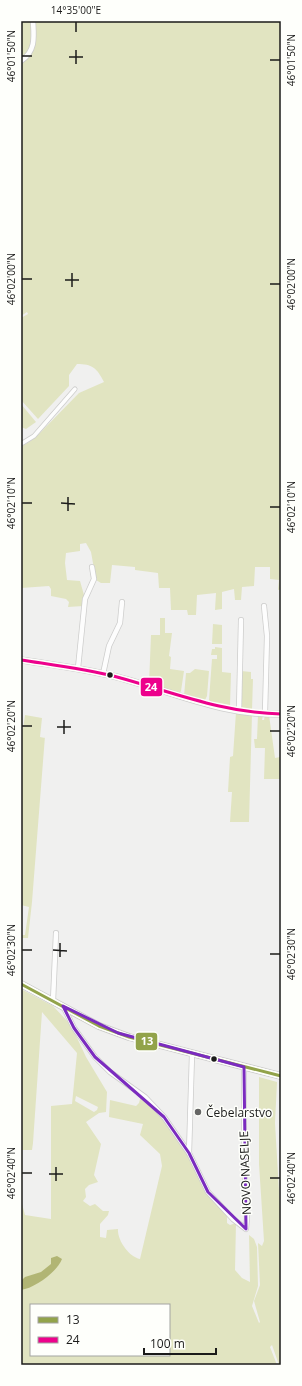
<svg xmlns="http://www.w3.org/2000/svg" width="302" height="1386" viewBox="0 0 302 1386" font-family="'Open Sans',sans-serif">
<style>
.green{fill:#e1e4c1;fill-rule:evenodd}
.water{fill:#b1b574}
.lines{fill:none;stroke-linecap:round;stroke-linejoin:round}
.pedestrian-casing{stroke:#cdcdcc;stroke-width:5}
.minor-casing{stroke:#cdcdcc;stroke-width:6}
.tertiary-casing{stroke:#cdcdcc;stroke-width:7}
.secondary-casing{stroke:#cdcdcc;stroke-width:8}
.pedestrian{stroke:#fdfdfd;stroke-width:3.5}
.minor{stroke:#fdfdfd;stroke-width:4.5}
.tertiary{stroke:#fdfdfd;stroke-width:5.5}
.secondary{stroke:#fdfdfd;stroke-width:6}
.bus-1-casing{stroke:#fefffb;stroke-width:6}
.bus-2-casing{stroke:#fefffb;stroke-width:6}
.bus-1{stroke:#92a34a;stroke-width:3}
.bus-2{stroke:#ed018c;stroke-width:3}
.marked{fill:none;stroke:#7b2cbf;stroke-width:3;stroke-linejoin:round}
.ticks{fill:none;stroke:#1b1b1a;stroke-width:1.5}
.bus-dot{fill:#1b1b1a;stroke:#fefffb;stroke-width:1.5}
.poi-dot{fill:#666665;stroke:#fefffb;stroke-width:1.5}
.labels{text-anchor:middle;dominant-baseline:central;stroke-width:3;stroke-linejoin:round;paint-order:stroke}
.poi-label{font-size:12px;fill:#1b1b1a;stroke:#fefffb;text-anchor:start}
.street-label{font-size:12px;fill:#1b1b1a;stroke:#fefffb}
.line-badge{stroke:#fefffb;stroke-width:1.5}
.badge-label{font-size:11px;text-anchor:middle;font-weight:bold;fill:#fff}
.neatline{fill:none;stroke:#1b1b1a;stroke-width:1.5}
.ticks-label{font-size:10px;text-anchor:middle;fill:#1b1b1a}
</style>
<rect width="100%" height="100%" fill="#f0f0ef"/>
<g class="green">
<path d="M21,21H32C33,39 34,45 21,59Z"/>
<path d="M34,21H281V589L278,590L279,580L270,579V567H255L254,586L242,587L241,600H235L234,589L222,592V609L215,610L216,593L197,595L196,615H188L187,610H171L170,588H159L158,573L135,570V567L112,565L110,583H101L96,580L91,552L86,543L80,544V551L66,553L65,563L67,580L80,581L84,595L83,606L68,607L69,602L66,599L51,596V589L49,586L21,588V447L35,438L79,393L104,382C97,368 92,364 77,364L69,375V386L38,419L21,400V318L28,314L27,312L21,316V62C38,52 36,38 34,21Z"/>
<path d="M21,404L36,422L26,429L21,427Z"/>
<path d="M160,618H165V633H172L169,656L171,657L170,669L184,671L181,691L179,694L149,684L151,635H160Z"/>
<path d="M213,624L222,625V644H212Z"/>
<path d="M215,647L222,648V672L231,673L230,706L211,703L209,700L212,659H217V655H211L212,649H215Z"/>
<path d="M195,669L209,671L207,696L204,702L184,696L186,673H190Z"/>
<path d="M241,671L251,672V679H253L252,710L240,707Z"/>
<path d="M236,712L252,714L249,822H230L232,792H228L230,757L233,756Z"/>
<path d="M25,715L42,718L40,737L45,738V736L32,902L28,938H21V935H25L29,907L21,905V729H23Z"/>
<path d="M258,715H263L262,720H264L265,715H269L275,758L280,757L281,779H264L265,748H255L254,739H257Z"/>
<path d="M21,989L53,1006L71,1025L86,1057L107,1092L106,1112L99,1113L86,1122L101,1144L94,1175L98,1182L89,1185L85,1189L86,1197L83,1201L90,1206L95,1204L103,1211H109L108,1215L100,1224V1237L106,1238L107,1230L118,1229C117,1240 129,1257 140,1259L162,1166L160,1154L140,1135L143,1124L109,1117L110,1100L136,1106L139,1103L141,1095L159,1112L188,1155L205,1190L227,1213V1223L230,1225L236,1223L235,1270L242,1278L250,1282L249,1235L254,1239L257,1247L258,1286L252,1306L259,1323L260,1322L254,1301L260,1285L258,1243L262,1246L264,1241L259,1164V1077L277,1082L275,1123L281,1225V1365H279L272,1345L270,1347L277,1365H21V1200L25,1215L51,1219V1106L72,1104L77,1053L42,1012L33,1143L32,1150H21ZM76,1096L98,1107L97,1110L94,1112L75,1101ZM31,1305H169V1355H31Z"/>
</g>
<path class="water" d="M57,1256L62,1259C57,1272 35,1288 21,1290V1281L25,1277L41,1272L51,1264V1258Z"/>
<g class="lines">
<defs>
<path id="pedestrian" d="M21,444L34,436L75,389"/>
<g id="minor">
<path d="M21,61C36,51 34,37 33,21"/>
<path d="M264,606L267,636L265,713"/>
<path d="M78,668L85,599L94,579L92,567"/>
<path d="M103,674L109,646L120,623L122,602"/>
<path d="M239,711L241,620"/>
<path d="M53,1001L56,933"/>
<path d="M63,1006L74,1028L95,1057L110,1072L145,1097L164,1117L189,1153L208,1192L233,1219L246,1229L247,1218L244,1161V1067"/>
<path d="M189,1153L192,1054"/>
</g>
<path id="tertiary" d="M21,660C53,665 86,669 117,677C172,691 223,716 281,714"/>
<path id="secondary" d="M21,984L99,1026L129,1037L281,1076"/>
</defs>
<use href="#pedestrian" class="pedestrian-casing"/>
<use href="#minor" class="minor-casing"/>
<use href="#tertiary" class="tertiary-casing"/>
<use href="#secondary" class="secondary-casing"/>
<use href="#pedestrian" class="pedestrian"/>
<use href="#minor" class="minor"/>
<use href="#tertiary" class="tertiary"/>
<use href="#secondary" class="secondary"/>
<defs>
<path id="bus-1" d="M21,984L99,1026L129,1037L281,1076"/>
<path id="bus-2" d="M21,660C53,665 86,669 117,677C172,692 223,713 281,714"/>
</defs>
<use href="#bus-1" class="bus-1-casing"/>
<use href="#bus-2" class="bus-2-casing"/>
<use href="#bus-1" class="bus-1"/>
<use href="#bus-2" class="bus-2"/>
</g>
<path class="marked" d="M63,1006L118,1033L244,1067L246,1229L208,1192L189,1153L164,1117L95,1057L74,1028Z"/>
<path class="ticks" d="M76,32V22M22,56H32M69,57H83M270,60H280M76,64V50M22,279H32M65,280H79M270,284H280M72,287V273M22,503H32M61,503L75,504M270,507H280M68,511V497M22,726H32M57,727H71M270,731H280M64,734V720M22,950H32M53,950L67,951M270,954H280M60,957V943M22,1173H32M49,1174H63M270,1178H280M56,1181V1167"/>
<g class="bus-dot">
<circle cx="110" cy="675" r="3.5"/>
<circle cx="214" cy="1059" r="3.5"/>
</g>
<circle class="poi-dot" cx="198" cy="1112" r="4"/>
<g class="labels">
<g class="poi-label">
<text x="206" y="1112">Čebelarstvo</text>
</g>
<g class="street-label">
<text transform="translate(245 1173) rotate(-92)">NOVO NASELJE</text>
</g>
</g>
<g class="line-badge">
<rect x="140" y="677" width="23" height="20" rx="4" fill="#ed018c"/>
<rect x="135" y="1032" width="23" height="19" rx="4" fill="#92a34a"/>
</g>
<g class="badge-label">
<text x="151" y="691">24</text>
<text x="147" y="1045">13</text>
</g>
<rect width="302" height="1386" fill="none" stroke="#fefffb" stroke-width="44"/>
<rect x="30" y="1304" width="140" height="52" fill="#fefffb" stroke="#a3a4a1"/>
<rect x="38" y="1317" width="20" height="6" fill="#92a34a" stroke="#a3a4a1"/>
<text x="66" y="1324" font-size="12" fill="#1b1b1a">13</text>
<rect x="38" y="1337" width="20" height="6" fill="#ed018c" stroke="#a3a4a1"/>
<text x="66" y="1344" font-size="12" fill="#1b1b1a">24</text>
<path d="M144 1348v6h72v-6" fill="none" stroke="#1b1b1a" stroke-width="2"/>
<text x="150" y="1348" font-size="12" fill="#1b1b1a" stroke="#fefffb" stroke-width="3" paint-order="stroke">100 m</text>
<rect x="22" y="22" width="258" height="1342" class="neatline"/>
<g class="ticks-label">
<text x="76" y="14">14°35'00"E</text>
<text transform="translate(11 56) rotate(-90)" y="4">46°01'50"N</text>
<text transform="translate(291 60) rotate(-90)" y="4">46°01'50"N</text>
<text transform="translate(11 279) rotate(-90)" y="4">46°02'00"N</text>
<text transform="translate(291 284) rotate(-90)" y="4">46°02'00"N</text>
<text transform="translate(11 503) rotate(-90)" y="4">46°02'10"N</text>
<text transform="translate(291 507) rotate(-90)" y="4">46°02'10"N</text>
<text transform="translate(11 726) rotate(-90)" y="4">46°02'20"N</text>
<text transform="translate(291 731) rotate(-90)" y="4">46°02'20"N</text>
<text transform="translate(11 950) rotate(-90)" y="4">46°02'30"N</text>
<text transform="translate(291 954) rotate(-90)" y="4">46°02'30"N</text>
<text transform="translate(11 1173) rotate(-90)" y="4">46°02'40"N</text>
<text transform="translate(291 1178) rotate(-90)" y="4">46°02'40"N</text>
</g>
</svg>
